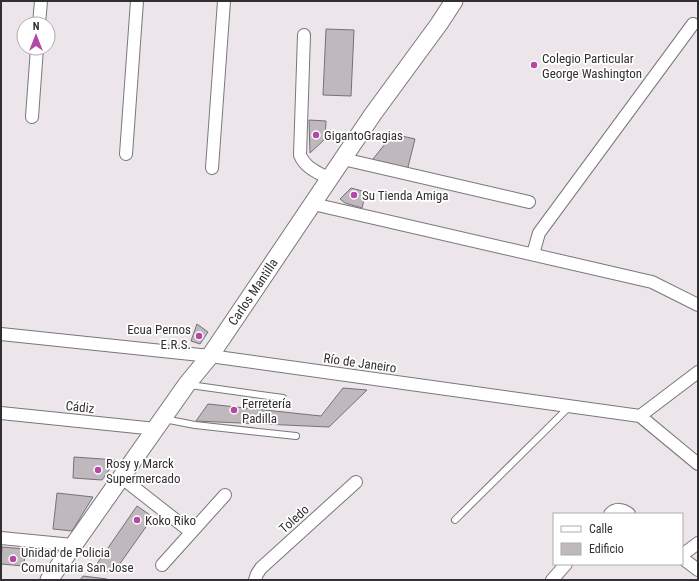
<svg xmlns="http://www.w3.org/2000/svg" width="699" height="581" viewBox="0 0 699 581" font-family="'Roboto Condensed',sans-serif">
<style>
.building{fill:#bfb9be;stroke:#777176}
.lines{fill:none;stroke-linecap:round;stroke-linejoin:round}
.lane-casing{stroke:#7b767a;stroke-width:8}
.street-casing{stroke:#7b767a;stroke-width:14}
.secondary-casing{stroke:#7b767a;stroke-width:19}
.lane{stroke:#fff;stroke-width:6}
.street{stroke:#fff;stroke-width:12}
.secondary{stroke:#fff;stroke-width:17}
.poi-dot{fill:#b348a9;stroke:#fff;stroke-width:1.5}
.labels{text-anchor:middle;dominant-baseline:central;stroke-width:3.5;stroke-linejoin:round;paint-order:stroke}
.poi-label{font-size:13px;fill:#312f31;stroke:#fff;text-anchor:start}
.street-label{font-size:13px;fill:#312f31;stroke:#fff}
</style>
<rect width="100%" height="100%" fill="#ece6eb"/>
<g class="building">
<path d="M326,29L354,30L351,96L323,95Z"/>
<path d="M309,120L326,121L325,139L310,153Z"/>
<path d="M393,134L415,139L407,171L376,164L373,159Z"/>
<path d="M351,188L366,192L362,208L345,203L340,199Z"/>
<path d="M197,324L208,332L200,344L191,341Z"/>
<path d="M343,388L367,390L329,427L196,421L208,404L321,416Z"/>
<path d="M74,457L116,460L102,480L73,478Z"/>
<path d="M57,493L93,497L72,531L53,529Z"/>
<path d="M137,506L153,517L114,572L92,571Z"/>
<path d="M2,547L25,549L24,566L1,564Z"/>
<path d="M83,576L107,579V580H80Z"/>
</g>
<g class="lines">
<defs>
<g id="lane">
<path d="M190,385L283,398"/>
<path d="M164,419L195,425L296,436"/>
<path d="M455,520L570,406"/>
</g>
<g id="street">
<path d="M39,24L41,1"/>
<path d="M304,35L300,155C305,168 319,173 330,179"/>
<path d="M32,117L37,48"/>
<path d="M126,154L137,1"/>
<path d="M343,159L529,202"/>
<path d="M212,168L224,1"/>
<path d="M313,204L652,282L698,305"/>
<path d="M533,254L539,233L693,24"/>
<path d="M1,334L210,356L640,416L698,464"/>
<path d="M1,413L156,429"/>
<path d="M640,416L698,372"/>
<path d="M122,478L191,532"/>
<path d="M610,514C616,508 623,509 629,514"/>
<path d="M1,538L73,545"/>
<path d="M682,555L698,543"/>
<path d="M682,558L698,570"/>
<path d="M162,565L225,495"/>
<path d="M255,580L257,574L261,568L356,482"/>
<path d="M552,580L566,564"/>
</g>
<path id="secondary" d="M49,580L187,384L210,356L373,114L439,24L454,1"/>
</defs>
<use href="#lane" class="lane-casing"/>
<use href="#street" class="street-casing"/>
<use href="#secondary" class="secondary-casing"/>
<use href="#lane" class="lane"/>
<use href="#street" class="street"/>
<use href="#secondary" class="secondary"/>
</g>
<g class="poi-dot">
<circle cx="534" cy="65" r="4"/>
<circle cx="316" cy="135" r="4"/>
<circle cx="354" cy="195" r="4"/>
<circle cx="199" cy="336" r="4"/>
<circle cx="234" cy="410" r="4"/>
<circle cx="98" cy="470" r="4"/>
<circle cx="137" cy="520" r="4"/>
<circle cx="13" cy="559" r="4"/>
</g>
<g class="labels">
<g class="poi-label">
<text x="542" y="58">Colegio Particular<tspan x="542" dy="15">George Washington</tspan></text>
<text x="324" y="135">GigantoGragias</text>
<text x="362" y="195">Su Tienda Amiga</text>
<text x="191" y="329" text-anchor="end">Ecua Pernos<tspan x="191" dy="15">E.R.S.</tspan></text>
<text x="242" y="403">Ferretería<tspan x="242" dy="15">Padilla</tspan></text>
<text x="106" y="463">Rosy y Marck<tspan x="106" dy="15">Supermercado</tspan></text>
<text x="145" y="520">Koko Riko</text>
<text x="21" y="552">Unidad de Policia<tspan x="21" dy="15">Comunitaria San Jose</tspan></text>
</g>
<g class="street-label">
<text transform="translate(253 292) rotate(-56)">Carlos Mantilla</text>
<text transform="translate(360 363) rotate(8)">Río de Janeiro</text>
<text transform="translate(80 407) rotate(6)">Cádiz</text>
<text transform="translate(294 519) rotate(-42)">Toledo</text>
</g>
</g>
<rect width="699" height="581" fill="none" stroke="#312f31" stroke-width="4"/>
<rect x="553" y="513" width="130" height="52" fill="#ffffff" stroke="#adacad"/>
<rect x="561" y="526" width="20" height="6" fill="#ffffff" stroke="#adacad"/>
<text x="589" y="533" font-size="12" fill="#312f31">Calle</text>
<rect x="561" y="543" width="20" height="12" fill="#bfb9be" stroke="#adacad"/>
<text x="589" y="553" font-size="12" fill="#312f31">Edificio</text>
<g transform="translate(36 36)"><circle r="19" fill="#ffffff" stroke="#adacad"/>
<path d="M0-3L7 15L0 10L-7 15Z" fill="#b348a9"/>
<text y="-6" font-size="11" font-weight="bold" text-anchor="middle" fill="#312f31">N</text>
</g>
</svg>
